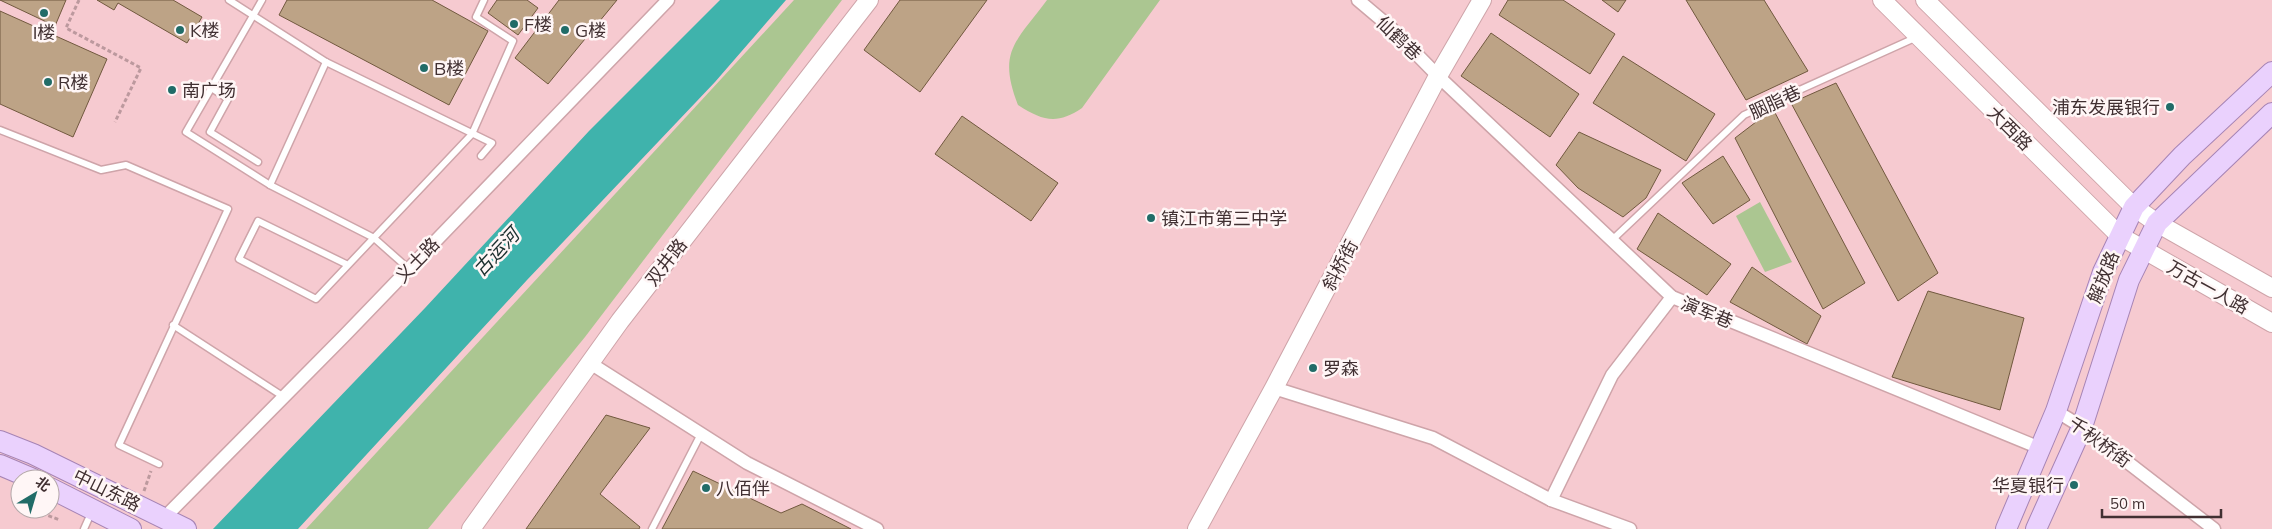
<svg xmlns="http://www.w3.org/2000/svg" width="2272" height="529" viewBox="0 0 2272 529" font-family="Mulish,'Noto Sans SC',sans-serif">
<style>
.green{fill:#abc691}
.water{fill:#3fb3ac}
.building{fill:#bda386;stroke:#71593f}
.lines{fill:none;stroke-linecap:round;stroke-linejoin:round}
.lane-casing{stroke:#cea4a9;stroke-width:9}
.street-casing{stroke:#cea4a9;stroke-width:15}
.secondary-casing{stroke:#cea4a9;stroke-width:20}
.primary-casing{stroke:#a684b5;stroke-width:22}
.path{stroke:#bc999e;stroke-width:3;stroke-dasharray:4 2.5;stroke-linecap:butt}
.lane{stroke:#fff;stroke-width:6}
.street{stroke:#fff;stroke-width:12}
.secondary{stroke:#fff;stroke-width:18}
.primary{stroke:#ead1fd;stroke-width:20}
.poi-dot{fill:#216c68;stroke:#fff6f6;stroke-width:2}
.labels{text-anchor:middle;dominant-baseline:central;stroke-width:5;stroke-linejoin:round;paint-order:stroke}
.poi-label{font-size:18px;fill:#413032;stroke:#fff6f6;text-anchor:start}
.street-label{font-size:18px;fill:#413032;stroke:#fff6f6}
.water-label{font-size:19px;font-style:italic;fill:#1a2e2d;stroke:#fff6f6}
</style>
<rect width="100%" height="100%" fill="#f6cad0"/>
<g class="green">
<path d="M794,0H842L585,337L428,529H306Z"/>
<path d="M1047,0H1160L1082,108C1057,125 1043,121 1018,105C997,51 1016,42 1047,0Z"/>
<path d="M1760,202L1792,262L1765,272L1736,216Z"/>
</g>
<path class="water" d="M720,0H786L715,82L527,280L298,529H213L425,308L589,131Z"/>
<g class="building">
<path d="M0,0H66L55,26Z"/>
<path d="M97,0H173L202,17L187,43L118,3L114,10Z"/>
<path d="M287,0H432L488,31L449,105L279,15Z"/>
<path d="M497,0H527L538,8L518,35L488,13Z"/>
<path d="M559,0H617L548,84L515,58Z"/>
<path d="M900,0H987L920,92L864,50Z"/>
<path d="M1508,0H1563L1615,34L1590,74L1499,15Z"/>
<path d="M1602,0H1626L1618,12Z"/>
<path d="M1686,0H1764L1808,71L1746,100Z"/>
<path d="M0,11L107,59L73,137L0,104Z"/>
<path d="M1491,33L1579,94L1550,137L1461,76Z"/>
<path d="M1623,56L1715,114L1686,161L1593,103Z"/>
<path d="M1836,83L1938,273L1898,301L1791,103Z"/>
<path d="M1773,109L1865,283L1823,309L1735,138Z"/>
<path d="M962,116L1058,183L1031,221L935,154Z"/>
<path d="M1579,132L1661,170L1646,198L1623,217L1578,188L1556,165Z"/>
<path d="M1723,156L1750,200L1713,224L1682,183Z"/>
<path d="M1658,213L1731,264L1707,295L1637,249Z"/>
<path d="M1752,267L1821,316L1807,344L1730,302Z"/>
<path d="M1928,291L2024,318L2000,410L1892,377Z"/>
<path d="M606,415L650,428L600,494L640,527L639,529H526Z"/>
<path d="M693,471L781,513L802,504L851,529H662Z"/>
</g>
<g class="lines">
<defs>
<g id="lane">
<path d="M229,0L326,62L492,143L481,156"/>
<path d="M262,0L186,132L270,185"/>
<path d="M326,62L270,185L374,238L409,269"/>
<path d="M210,87L228,99L210,132L258,162"/>
<path d="M0,130L101,170L126,165L228,209L119,445L159,464"/>
<path d="M1611,241L1744,115L1917,37"/>
<path d="M348,265L258,221L239,259L316,299L472,134L513,41L476,17L484,0"/>
<path d="M173,325L284,397"/>
<path d="M84,529L92,511"/>
<path d="M652,529L701,434"/>
</g>
<g id="street">
<path d="M1358,0L1390,27L1438,76L1672,297L2040,448"/>
<path d="M590,363L747,463L877,529"/>
<path d="M1274,388L1433,438L1551,500L1630,529"/>
<path d="M2056,411L2082,427L2214,529"/>
<path d="M1551,500L1612,375L1672,297"/>
<path d="M164,518L345,335L668,0"/>
</g>
<g id="secondary">
<path d="M1882,0L2120,236L2272,323"/>
<path d="M1925,0L2134,207L2157,223L2272,288"/>
<path d="M471,529L620,321L869,0"/>
<path d="M1197,529L1274,388L1438,76L1482,0"/>
</g>
<g id="primary">
<path d="M0,441L33,454L186,529"/>
<path d="M0,465L33,479"/>
<path d="M50,488L131,529"/>
<path d="M2006,529L2056,411L2103,272L2134,207L2182,156L2272,72"/>
<path d="M2036,529L2082,427L2129,280L2157,223L2272,113"/>
</g>
</defs>
<use href="#lane" class="lane-casing"/>
<use href="#street" class="street-casing"/>
<use href="#secondary" class="secondary-casing"/>
<use href="#primary" class="primary-casing"/>
<g class="path">
<path d="M79,0L66,28L141,68L115,122"/>
<path d="M144,491L151,471"/>
<path d="M30,509L60,520"/>
</g>
<use href="#lane" class="lane"/>
<use href="#street" class="street"/>
<use href="#secondary" class="secondary"/>
<use href="#primary" class="primary"/>
</g>
<g class="poi-dot">
<circle cx="44" cy="13" r="5"/>
<circle cx="514" cy="24" r="5"/>
<circle cx="180" cy="30" r="5"/>
<circle cx="565" cy="30" r="5"/>
<circle cx="424" cy="68" r="5"/>
<circle cx="48" cy="82" r="5"/>
<circle cx="172" cy="90" r="5"/>
<circle cx="2170" cy="107" r="5"/>
<circle cx="1151" cy="218" r="5"/>
<circle cx="1313" cy="368" r="5"/>
<circle cx="2074" cy="485" r="5"/>
<circle cx="706" cy="488" r="5"/>
</g>
<g class="labels">
<g class="poi-label">
<text x="524" y="24">F楼</text>
<text x="190" y="30">K楼</text>
<text x="575" y="30">G楼</text>
<text x="44" y="32" text-anchor="middle">I楼</text>
<text x="434" y="68">B楼</text>
<text x="58" y="82">R楼</text>
<text x="182" y="90">南广场</text>
<text x="2160" y="107" text-anchor="end">浦东发展银行</text>
<text x="1161" y="218">镇江市第三中学</text>
<text x="1323" y="368">罗森</text>
<text x="2064" y="485" text-anchor="end">华夏银行</text>
<text x="716" y="488">八佰伴</text>
</g>
<g class="street-label">
<text transform="translate(1399 38) rotate(44)">仙鹤巷</text>
<text transform="translate(1775 102) rotate(-25)">胭脂巷</text>
<text transform="translate(2010 128) rotate(45)">大西路</text>
<text transform="translate(417 260) rotate(-46)">义土路</text>
<text transform="translate(666 262) rotate(-52)">双井路</text>
<text transform="translate(1340 265) rotate(-62)">斜桥街</text>
<text transform="translate(2103 277) rotate(-68)">解放路</text>
<text transform="translate(2208 287) rotate(29)">万古一人路</text>
<text transform="translate(1707 312) rotate(22)">演军巷</text>
<text transform="translate(2100 442) rotate(36)">千秋桥街</text>
<text transform="translate(107 490) rotate(26)">中山东路</text>
</g>
<g class="water-label">
<text transform="translate(496 252) rotate(-47)">古运河</text>
</g>
</g>
<g transform="translate(35 494) rotate(38)"><circle r="24" fill="#fff6f6" stroke="#b3a7a8"/>
<path d="M0-4L9 19L0 12L-9 19Z" fill="#216c68"/>
<text y="-8" font-size="14" font-weight="bold" text-anchor="middle" fill="#413032">北</text>
</g>
<path d="M2102 509v8h119v-8" fill="none" stroke="#413032" stroke-width="2.5"/>
<text x="2110" y="509" font-size="15" fill="#413032" stroke="#fff6f6" stroke-width="4" paint-order="stroke">50 m</text>
</svg>
